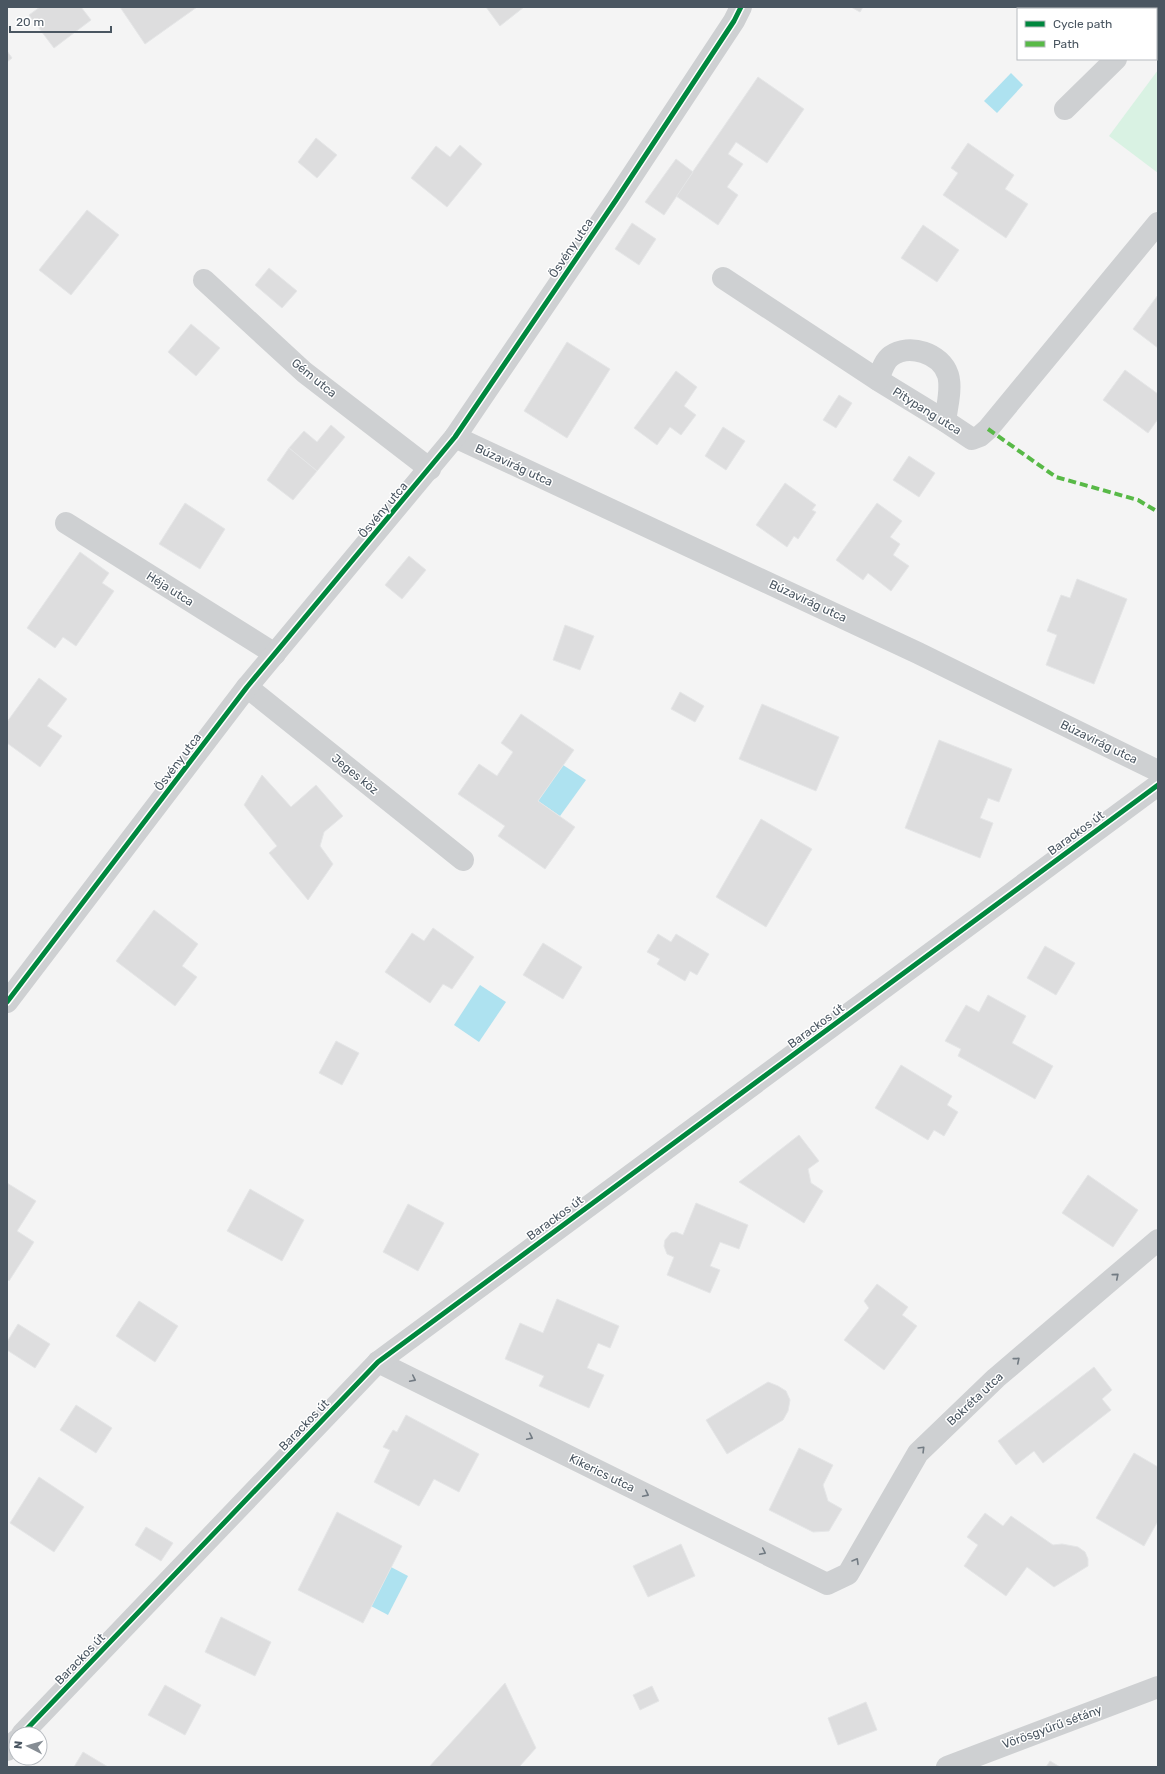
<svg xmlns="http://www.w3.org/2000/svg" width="1165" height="1774" viewBox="0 0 1165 1774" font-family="Rubik,sans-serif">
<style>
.green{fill:#d9f2e3}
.water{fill:#aee2f0}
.building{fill:#ddddde;stroke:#e5e6e7}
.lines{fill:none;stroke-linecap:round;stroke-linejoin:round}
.minor{stroke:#ced0d2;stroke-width:22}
.tertiary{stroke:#ced0d2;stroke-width:22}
.quiet{stroke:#58b947;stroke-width:4;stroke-dasharray:8 4;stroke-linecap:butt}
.cycleway-casing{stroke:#fff;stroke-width:8}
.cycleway{stroke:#00873e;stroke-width:5}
.oneway{stroke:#727b83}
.labels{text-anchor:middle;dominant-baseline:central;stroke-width:3;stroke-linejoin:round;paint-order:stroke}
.street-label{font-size:12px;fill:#4a5661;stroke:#fff}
</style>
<rect width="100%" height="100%" fill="#f4f4f4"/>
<path class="green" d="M1158,70V173L1109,136Z"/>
<g class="water">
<path d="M1011,73L1023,85L997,113L984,101Z"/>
<path d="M563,765L586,780L560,816L538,801Z"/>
<path d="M480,985L506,1002L479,1042L454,1025Z"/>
<path d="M391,1567L408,1576L388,1615L371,1606Z"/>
</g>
<g class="building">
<path d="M40,7H81L91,20L54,48L29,15Z"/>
<path d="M120,7H197L145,44Z"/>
<path d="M486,7H524L500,26Z"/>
<path d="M851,7H863L860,12Z"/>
<path d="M1061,7H1078L1080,9H1059Z"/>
<path d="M7,51L12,58L7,62Z"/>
<path d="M758,77L804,109L767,163L736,142L728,154L743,164L727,187L738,195L718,225L676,196Z"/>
<path d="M316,138L337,155L317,178L298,162Z"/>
<path d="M968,143L1014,175L1005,189L1028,204L1006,238L943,195L958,173L951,168Z"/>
<path d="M460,145L482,164L447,207L411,178L436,146L450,157Z"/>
<path d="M676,159L693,172L664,215L645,202Z"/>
<path d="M87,210L119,235L71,295L39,270Z"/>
<path d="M632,223L656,239L639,265L615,249Z"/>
<path d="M923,225L959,250L937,282L901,258Z"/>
<path d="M269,268L297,291L282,308L255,285Z"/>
<path d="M1158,295V348L1133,329Z"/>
<path d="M191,324L220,348L196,376L168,352Z"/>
<path d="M567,342L610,369L567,438L524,411Z"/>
<path d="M1125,370L1158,394V419L1148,433L1103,400Z"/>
<path d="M676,371L697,387L684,406L696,415L681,435L670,427L657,445L634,428Z"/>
<path d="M839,395L852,403L836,428L823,420Z"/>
<path d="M331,425L345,437L317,471L289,448L304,431L317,442Z"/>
<path d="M723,427L745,441L726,470L705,456Z"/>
<path d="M289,448L317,471L293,500L267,480Z"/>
<path d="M909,456L935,473L919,497L893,480Z"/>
<path d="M785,483L816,505L812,510L816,512L798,539L794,536L787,547L756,525Z"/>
<path d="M185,503L225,529L200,569L159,544Z"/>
<path d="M877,503L902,521L890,537L900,544L893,555L909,566L891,591L868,573L863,580L836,560Z"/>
<path d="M80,552L109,573L102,583L114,591L76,646L63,637L55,648L27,628Z"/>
<path d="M409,556L426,570L402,599L385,585Z"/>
<path d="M1077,579L1127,599L1094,684L1046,665L1057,635L1047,631L1061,595L1070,598Z"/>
<path d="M565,625L594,636L580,670L553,660Z"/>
<path d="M39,678L67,699L47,726L62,736L40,767L7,743V722Z"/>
<path d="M680,692L704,706L695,722L671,709Z"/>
<path d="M762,704L839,737L816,791L739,759Z"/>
<path d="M521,714L574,750L538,801L575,827L545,869L498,836L505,826L458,794L479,764L497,776L513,752L501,743Z"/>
<path d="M939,740L1012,769L999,802L988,798L980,818L993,823L980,858L905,828Z"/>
<path d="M262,775L291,807L316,785L343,816L324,832L320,846L333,864L308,900L269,853L277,846L244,805Z"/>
<path d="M761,819L812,849L766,927L716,897Z"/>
<path d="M154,910L198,944L182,966L197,977L175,1006L116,961Z"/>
<path d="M433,928L474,957L452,989L443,984L430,1003L385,972L412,933L424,941Z"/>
<path d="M658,934L671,942L676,934L709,954L697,975L690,971L685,981L657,964L660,959L647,952Z"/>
<path d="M543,943L582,967L563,999L523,975Z"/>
<path d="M1045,946L1075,963L1056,995L1027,978Z"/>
<path d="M988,995L1026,1016L1012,1043L1053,1066L1035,1099L958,1056L961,1049L945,1041L966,1005L979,1012Z"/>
<path d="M336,1041L359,1053L342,1085L319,1073Z"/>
<path d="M901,1065L952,1096L947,1105L958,1112L944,1136L934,1130L928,1140L875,1108Z"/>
<path d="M799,1135L819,1161L808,1169L811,1183L823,1191L804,1223L739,1182Z"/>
<path d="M1088,1175L1138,1210L1113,1247L1062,1213Z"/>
<path d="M7,1183L36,1201L17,1231L34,1242L9,1281L7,1279Z"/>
<path d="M250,1189L304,1220L282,1261L227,1231Z"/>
<path d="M696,1203L748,1225L739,1249L720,1242L710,1266L720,1270L710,1293L667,1275L674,1257L667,1254L664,1246L665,1240L671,1233L676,1232L683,1235Z"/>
<path d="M408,1204L444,1223L418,1271L383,1252Z"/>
<path d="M877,1284L908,1307L902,1315L917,1326L884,1370L844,1340L869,1308L864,1301Z"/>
<path d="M557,1299L619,1326L610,1348L598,1343L587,1368L604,1375L589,1408L539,1386L544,1376L505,1359L520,1323L543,1333Z"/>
<path d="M139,1301L178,1326L155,1362L116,1336Z"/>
<path d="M18,1324L50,1344L35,1368L7,1350V1342Z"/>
<path d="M1094,1367L1112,1390L1102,1399L1111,1410L1043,1463L1034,1451L1016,1465L998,1441Z"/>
<path d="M768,1382L778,1386L786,1391L790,1400L788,1411L783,1420L727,1454L706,1420Z"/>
<path d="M76,1405L112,1428L96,1453L60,1430Z"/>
<path d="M406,1415L479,1454L459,1492L434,1479L419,1506L374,1482L390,1450L383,1447L393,1430L397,1432Z"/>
<path d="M799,1448L833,1465L823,1485L828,1501L842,1509L829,1531L813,1532L769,1510Z"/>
<path d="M1134,1453L1158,1467V1521L1144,1546L1096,1518Z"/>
<path d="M39,1477L84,1507L54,1552L10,1523Z"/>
<path d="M337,1512L402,1546L363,1623L298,1590Z"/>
<path d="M985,1513L1003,1526L1011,1516L1053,1545L1062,1544L1078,1547L1085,1552L1088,1559V1566L1054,1587L1027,1567L1006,1596L964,1566L978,1545L967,1537Z"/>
<path d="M146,1527L173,1543L161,1561L135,1545Z"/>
<path d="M681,1544L695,1576L648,1597L633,1566Z"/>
<path d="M221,1617L271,1642L255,1676L205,1652Z"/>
<path d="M505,1683L536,1748L519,1767H429Z"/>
<path d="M165,1685L201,1705L185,1735L148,1715Z"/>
<path d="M652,1686L659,1701L640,1710L633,1695Z"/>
<path d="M866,1702L877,1730L838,1745L828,1718Z"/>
<path d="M83,1752L108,1767H74Z"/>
<path d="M1050,1761L1060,1767H1046Z"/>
</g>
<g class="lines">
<g class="minor">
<path d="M1156,20L1158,19"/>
<path d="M1065,109L1116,59"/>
<path d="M723,278L878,380L945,421L972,439L980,436L988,429L1158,223"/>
<path d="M204,280L304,372L430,469"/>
<path d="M878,380C881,372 884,361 891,356C909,343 941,353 948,375C952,388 947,407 945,421"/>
<path d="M455,437L918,653L1158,771"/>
<path d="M66,523L275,654"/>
<path d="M247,687L463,860"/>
<path d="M7,1002L247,687L455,437L616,200L734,21L741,7"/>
<path d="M378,1362L827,1584L848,1574L918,1453L996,1378L1158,1240"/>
<path d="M947,1767L1158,1687"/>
</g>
<g class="tertiary">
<path d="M22,1734L378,1362L1158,785"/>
<path d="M7,1750L16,1741"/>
</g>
<path class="quiet" d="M988,429L1056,477L1138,500L1158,512"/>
<defs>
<g id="cycleway">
<path d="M7,1002L247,687L455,437L616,200L734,21L741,7"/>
<path d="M22,1734L378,1362L1158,785"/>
</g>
</defs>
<use href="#cycleway" class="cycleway-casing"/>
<use href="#cycleway" class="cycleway"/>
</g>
<defs><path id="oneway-chevron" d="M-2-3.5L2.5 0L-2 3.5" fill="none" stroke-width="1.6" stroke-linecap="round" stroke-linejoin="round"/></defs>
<g class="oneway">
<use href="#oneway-chevron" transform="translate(1116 1276) rotate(-40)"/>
<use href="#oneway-chevron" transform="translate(1017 1360) rotate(-40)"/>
<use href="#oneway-chevron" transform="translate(413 1379) rotate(26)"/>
<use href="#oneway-chevron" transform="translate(530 1437) rotate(26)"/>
<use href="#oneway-chevron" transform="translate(922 1449) rotate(-45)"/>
<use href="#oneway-chevron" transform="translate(646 1494) rotate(26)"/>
<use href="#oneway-chevron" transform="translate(763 1552) rotate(26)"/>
<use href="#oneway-chevron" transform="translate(856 1561) rotate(-60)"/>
</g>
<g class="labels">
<g class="street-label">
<text transform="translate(571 248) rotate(-56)">Ösvény utca</text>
<text transform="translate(314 378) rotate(39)">Gém utca</text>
<text transform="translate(927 411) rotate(32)">Pitypang utca</text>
<text transform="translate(514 465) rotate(25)">Búzavirág utca</text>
<text transform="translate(383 510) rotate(-50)">Ösvény utca</text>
<text transform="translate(170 589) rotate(32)">Héja utca</text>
<text transform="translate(808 601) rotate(25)">Búzavirág utca</text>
<text transform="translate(1099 742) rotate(26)">Búzavirág utca</text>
<text transform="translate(178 762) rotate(-53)">Ösvény utca</text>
<text transform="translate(355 774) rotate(39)">Jeges köz</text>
<text transform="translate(1076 833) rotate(-36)">Barackos út</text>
<text transform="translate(816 1026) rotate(-36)">Barackos út</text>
<text transform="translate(555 1218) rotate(-36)">Barackos út</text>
<text transform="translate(975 1399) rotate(-43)">Bokréta utca</text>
<text transform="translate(304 1425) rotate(-46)">Barackos út</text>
<text transform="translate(602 1473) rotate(26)">Kikerics utca</text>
<text transform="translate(80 1659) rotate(-46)">Barackos út</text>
<text transform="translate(1052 1727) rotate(-20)">Vörösgyűrű sétány</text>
</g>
</g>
<rect width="1165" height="1774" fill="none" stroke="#4a5661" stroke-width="16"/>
<rect x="1017" y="8" width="140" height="52" fill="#ffffff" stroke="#b7bbc0"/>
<rect x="1025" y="21" width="20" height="6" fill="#00873e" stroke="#b7bbc0"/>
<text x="1053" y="28" font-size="12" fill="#4a5661">Cycle path</text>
<rect x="1025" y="41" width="20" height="6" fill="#58b947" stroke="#b7bbc0"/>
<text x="1053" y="48" font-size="12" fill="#4a5661">Path</text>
<g transform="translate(28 1746) rotate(276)"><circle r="19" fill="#ffffff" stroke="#b7bbc0"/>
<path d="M0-3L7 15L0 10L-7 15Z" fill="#868d94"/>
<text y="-6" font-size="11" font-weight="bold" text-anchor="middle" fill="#4a5661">N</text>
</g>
<path d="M10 26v6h101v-6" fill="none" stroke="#4a5661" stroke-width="2"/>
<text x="16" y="26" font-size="12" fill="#4a5661" stroke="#ffffff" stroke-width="3" paint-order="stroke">20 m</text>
</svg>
